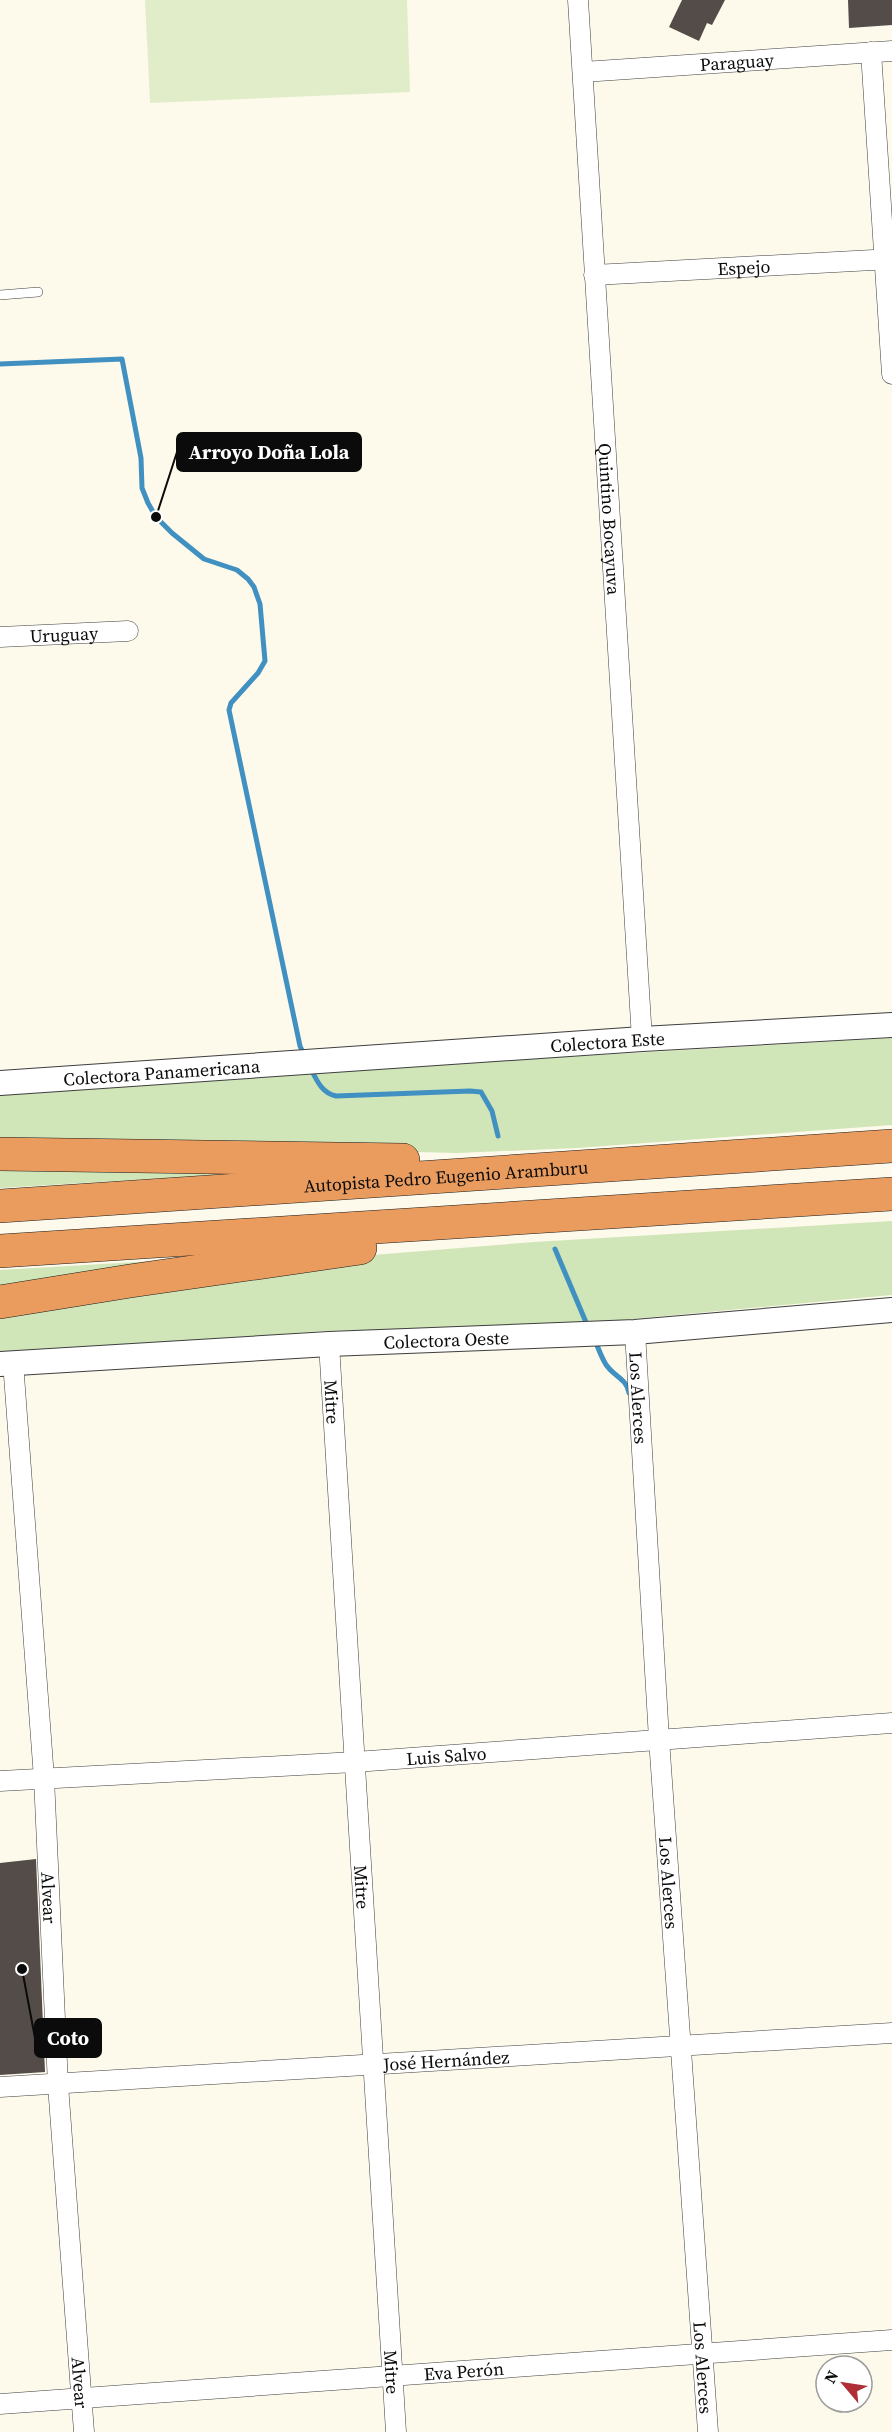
<svg xmlns="http://www.w3.org/2000/svg" width="892" height="2432" viewBox="0 0 892 2432" font-family="'Source Serif 4',serif">
<style>
.green{fill:#d0e5b8}
.pitch{fill:#e1edc9}
.lines{fill:none;stroke-linecap:round;stroke-linejoin:round}
.stream{stroke:#4190c2;stroke-width:5}
.building{fill:#534c49}
.service-casing{stroke:#3e3e3e;stroke-width:10}
.minor-casing{stroke:#3e3e3e;stroke-width:21}
.tertiary-casing{stroke:#3e3e3e;stroke-width:26}
.motorway-casing{stroke:#1c1c1c;stroke-width:34}
.service{stroke:#fff;stroke-width:9}
.minor{stroke:#fff;stroke-width:20}
.tertiary{stroke:#fff;stroke-width:24}
.motorway{stroke:#e99c5e;stroke-width:33}
.labels{text-anchor:middle;dominant-baseline:central;stroke-width:6;stroke-linejoin:round;paint-order:stroke}
.street-label{font-size:18px;fill:#0b0b0b;stroke:#fff}
.leader{fill:none;stroke:#0b0b0b;stroke-width:2}
.callout-dot{fill:#0b0b0b;stroke:#fff;stroke-width:2}
.callout{fill:#0b0b0b;stroke:#0b0b0b;stroke-width:2}
.callout-label{font-size:20px;text-anchor:middle;font-weight:bold;fill:#fff}
</style>
<rect width="100%" height="100%" fill="#fdfaeb"/>
<g class="green">
<path d="M892,1038V1125L577,1148L457,1153L0,1142V1095L528,1059Z"/>
<path d="M0,1163L248,1165L215,1175L0,1188Z"/>
<path d="M892,1221V1295L622,1320L570,1327L321,1331L0,1356V1309L373,1255L534,1242Z"/>
<path d="M240,1256L0,1290V1270Z"/>
</g>
<path class="pitch" d="M145,0H407L410,92L150,103Z"/>
<g class="lines">
<g class="stream">
<path d="M0,364L122,359L141,458L142,488L148,503L156,517L172,533L204,559L237,570L248,579L254,587L260,604L265,661L258,673L231,703L229,710L300,1046L304,1055"/>
<path d="M311,1069C317,1081 322,1093 336,1096L470,1091L481,1092L492,1111L498,1136"/>
<path d="M555,1249L588,1327"/>
<path d="M595,1340C598,1348 601,1356 605,1363C612,1376 627,1378 629,1393"/>
</g>
</g>
<g class="building">
<path d="M682,0H725L712,25L707,23L699,41L669,27Z"/>
<path d="M848,0H892V25L849,28Z"/>
<path d="M36,1859L45,2072L0,2075V1863Z"/>
</g>
<g class="lines">
<defs>
<path id="service" d="M0,295L38,292"/>
<g id="minor">
<path id="s1" d="M578,0L642,1039"/>
<path d="M871,52L892,374"/>
<path id="s2" d="M583,72L892,51"/>
<path id="s3" d="M594,275L892,259"/>
<path id="s4" d="M0,637L128,631"/>
<path id="s5" d="M635,1332L659,1739L708,2432"/>
<path id="s6" d="M329,1344L396,2432"/>
<path id="s7" d="M13,1362L44,1778L58,2085L84,2432"/>
<path id="s8" d="M0,1781L355,1762L892,1723"/>
<path id="s9" d="M0,2087L892,2033"/>
<path id="s10" d="M0,2404L892,2340"/>
</g>
<g id="tertiary">
<path id="s11" d="M0,1083L642,1039L892,1025"/>
<path id="s12" d="M0,1364L329,1344L635,1332L892,1310"/>
</g>
<g id="motorway">
<path d="M0,1154L403,1160"/>
<path id="s13" d="M0,1206L892,1146"/>
<path d="M0,1251L892,1194"/>
<path d="M0,1302L130,1281L360,1248"/>
</g>
</defs>
<use href="#service" class="service-casing"/>
<use href="#minor" class="minor-casing"/>
<use href="#tertiary" class="tertiary-casing"/>
<use href="#motorway" class="motorway-casing"/>
<use href="#service" class="service"/>
<use href="#minor" class="minor"/>
<use href="#tertiary" class="tertiary"/>
<use href="#motorway" class="motorway"/>
</g>
<g class="labels">
<g class="street-label">
<text stroke="none"><textPath href="#s2" startOffset="154">Paraguay</textPath></text>
<text stroke="none"><textPath href="#s3" startOffset="150">Espejo</textPath></text>
<text stroke="none"><textPath href="#s1" startOffset="520">Quintino Bocayuva</textPath></text>
<text stroke="none"><textPath href="#s4" startOffset="64">Uruguay</textPath></text>
<text stroke="none"><textPath href="#s11" startOffset="609">Colectora Este</textPath></text>
<text stroke="none"><textPath href="#s11" startOffset="162">Colectora Panamericana</textPath></text>
<text stroke="none"><textPath href="#s13" startOffset="447">Autopista Pedro Eugenio Aramburu</textPath></text>
<text stroke="none"><textPath href="#s12" startOffset="447">Colectora Oeste</textPath></text>
<text stroke="none"><textPath href="#s5" startOffset="66">Los Alerces</textPath></text>
<text stroke="none"><textPath href="#s6" startOffset="58">Mitre</textPath></text>
<text stroke="none"><textPath href="#s8" startOffset="447">Luis Salvo</textPath></text>
<text stroke="none"><textPath href="#s5" startOffset="552">Los Alerces</textPath></text>
<text stroke="none"><textPath href="#s6" startOffset="544">Mitre</textPath></text>
<text stroke="none"><textPath href="#s7" startOffset="537">Alvear</textPath></text>
<text stroke="none"><textPath href="#s9" startOffset="447">José Hernández</textPath></text>
<text stroke="none"><textPath href="#s5" startOffset="1038">Los Alerces</textPath></text>
<text stroke="none"><textPath href="#s10" startOffset="465">Eva Perón</textPath></text>
<text stroke="none"><textPath href="#s6" startOffset="1030">Mitre</textPath></text>
<text stroke="none"><textPath href="#s7" startOffset="1023">Alvear</textPath></text>
</g>
</g>
<path class="leader" d="M156 517L177 452M22 1969L35 2038"/>
<g class="callout-dot">
<circle cx="156" cy="517" r="6"/>
<circle cx="22" cy="1969" r="6"/>
</g>
<g class="callout">
<rect x="177" y="433" width="184" height="38" rx="6"/>
<rect x="35" y="2019" width="66" height="38" rx="6"/>
</g>
<g class="callout-label">
<text x="269" y="459">Arroyo Doña Lola</text>
<text x="68" y="2045">Coto</text>
</g>
<g transform="translate(844 2384) rotate(299)"><circle r="28" fill="#ffffff" stroke="#9d9d9d" stroke-width="1.5"/>
<path d="M0-4.5L10 22L0 15L-10 22Z" fill="#b02f37"/>
<text y="-9" font-size="16" font-weight="bold" text-anchor="middle" fill="#0b0b0b">N</text>
</g>
</svg>
